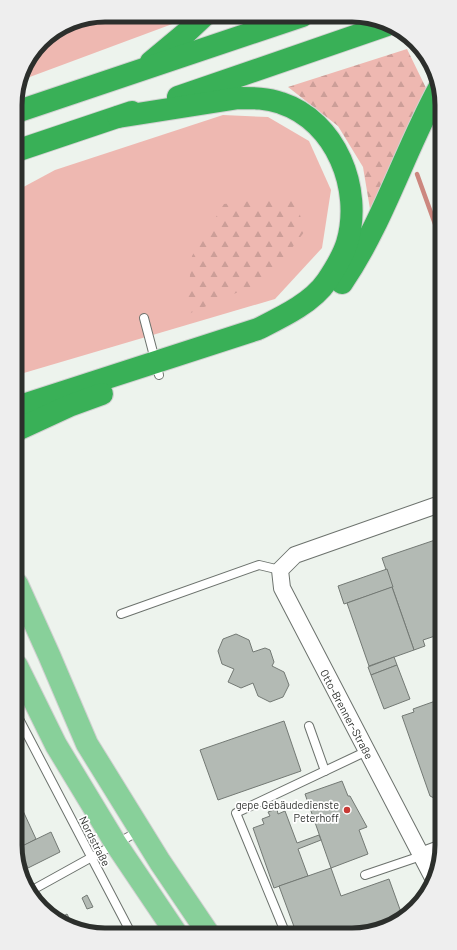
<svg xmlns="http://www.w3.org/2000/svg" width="457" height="950" viewBox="0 0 457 950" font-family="Barlow,sans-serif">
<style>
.green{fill:#eeb8b1}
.forest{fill:url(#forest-firs)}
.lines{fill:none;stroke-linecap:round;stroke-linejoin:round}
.stream{stroke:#cc877f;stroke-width:4.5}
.building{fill:#b3bab4;stroke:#737974}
.service-casing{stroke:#6c726d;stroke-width:10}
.minor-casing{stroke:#6c726d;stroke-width:18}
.primary-casing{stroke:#d1d1d1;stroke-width:24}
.motorway-casing{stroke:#d1d1d1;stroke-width:24}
.service{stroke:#fff;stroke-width:8}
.minor{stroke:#fff;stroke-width:16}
.primary{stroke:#88d09a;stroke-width:22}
.motorway{stroke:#39b057;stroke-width:22}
.poi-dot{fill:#c83a35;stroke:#fff;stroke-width:1.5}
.labels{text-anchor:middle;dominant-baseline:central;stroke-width:3.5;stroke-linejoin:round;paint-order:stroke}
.street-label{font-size:11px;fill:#2c2f2c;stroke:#fff}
.poi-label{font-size:11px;fill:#2c2f2c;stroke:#fff;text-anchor:end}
.rim{fill:none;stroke:#2c2f2c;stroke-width:5}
</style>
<defs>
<pattern id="forest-firs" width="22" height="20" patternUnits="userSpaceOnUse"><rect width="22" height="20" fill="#eeb8b1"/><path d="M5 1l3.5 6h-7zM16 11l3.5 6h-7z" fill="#cc9e98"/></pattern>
</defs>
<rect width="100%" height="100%" fill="#edf3ed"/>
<g class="green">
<path d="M105,15H180L175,23L19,81L24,65L45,37L71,22Z"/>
<path d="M223,115L268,117L309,141L331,190L322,248L275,299L17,375L16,191L55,170Z"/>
</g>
<g class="forest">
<path d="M407,49L426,88L371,215L363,167L338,126L288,87Z"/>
<path d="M294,196L305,231L268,279L186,315L192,256L224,204Z"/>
</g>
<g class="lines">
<path class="stream" d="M417,174L439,235"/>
</g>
<g class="building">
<path d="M441,538V634L423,640L425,646L414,650L382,558Z"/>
<path d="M387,569L393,587L344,604L338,586Z"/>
<path d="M392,587L414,650L369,666L347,603Z"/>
<path d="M236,634L249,640L253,652L265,648L270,650L274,662L272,666L284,672L289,685L283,697L270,702L258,696L253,683L241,688L228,682L234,669L222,664L218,651L223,639Z"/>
<path d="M394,657L397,665L371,675L368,667Z"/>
<path d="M397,665L410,699L384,709L371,675Z"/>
<path d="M441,699L442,797L436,799L430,796L402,716L414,712L413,709Z"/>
<path d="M284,721L301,771L218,800L200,750Z"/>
<path d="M342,781L348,796H350L367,827L359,830L368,854L331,868L305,794Z"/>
<path d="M18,800L36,839L23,846L18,836Z"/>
<path d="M277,809L278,814L285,811L297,843L319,835L321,840L298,849L308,876L274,888L253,828L264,824L262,819L270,816L268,812Z"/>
<path d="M51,832L60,852L28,868L18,848Z"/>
<path d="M331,868L341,896L389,879L402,915L376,932H296L279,886Z"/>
<path d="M87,895L93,907L87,909L82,898Z"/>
<path d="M67,914L74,927L58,919Z"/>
</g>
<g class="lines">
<defs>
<g id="service">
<path d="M144,318L159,375"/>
<path d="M121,614L259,565L280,570"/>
<path d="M18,717L131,933"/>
<path d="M309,726L325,771"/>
<path d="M365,875L421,856"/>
<path d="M36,888L139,831"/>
<path d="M285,932L236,813L367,751"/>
</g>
<g id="minor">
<path d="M421,856L442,848"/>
<path d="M432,876L282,588L280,570L295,555L440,504"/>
</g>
<g id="primary">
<path d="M17,584L49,655L87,744L160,862L208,933"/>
<path d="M17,666L56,745L116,844L176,933"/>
</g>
<g id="motorway">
<path d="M151,62L187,32L204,16"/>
<path d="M178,97L387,25"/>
<path d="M16,112L302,16"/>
<path d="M16,151L132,112"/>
<path d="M342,283C383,223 404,152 439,88"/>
<path d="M17,407L258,329C282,317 312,303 327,281C335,269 343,256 347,243C363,189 336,121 281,103C267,98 253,98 239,98L118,117"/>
<path d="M17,430L69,406L102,394"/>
</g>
</defs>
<use href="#service" class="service-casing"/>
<use href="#minor" class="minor-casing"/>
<use href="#primary" class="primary-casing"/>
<use href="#motorway" class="motorway-casing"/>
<use href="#service" class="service"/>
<use href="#minor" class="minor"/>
<use href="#primary" class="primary"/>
<use href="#motorway" class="motorway"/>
</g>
<circle class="poi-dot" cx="347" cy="810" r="4"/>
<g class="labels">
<g class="street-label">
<text transform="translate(347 714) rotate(62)">Otto-Brenner-Straße</text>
<text transform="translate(95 841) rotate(63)">Nordstraße</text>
</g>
<g class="poi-label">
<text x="339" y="804">gepe Gebäudedienste<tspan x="339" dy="13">Peterhoff</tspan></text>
</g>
</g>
<path d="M0 0H457V950H0ZM105 22H352A83 83 0 0 1 435 105V845A83 83 0 0 1 352 928H105A83 83 0 0 1 22 845V105A83 83 0 0 1 105 22Z" fill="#eee" fill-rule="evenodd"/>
<path class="rim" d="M105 22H352A83 83 0 0 1 435 105V845A83 83 0 0 1 352 928H105A83 83 0 0 1 22 845V105A83 83 0 0 1 105 22Z"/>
</svg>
